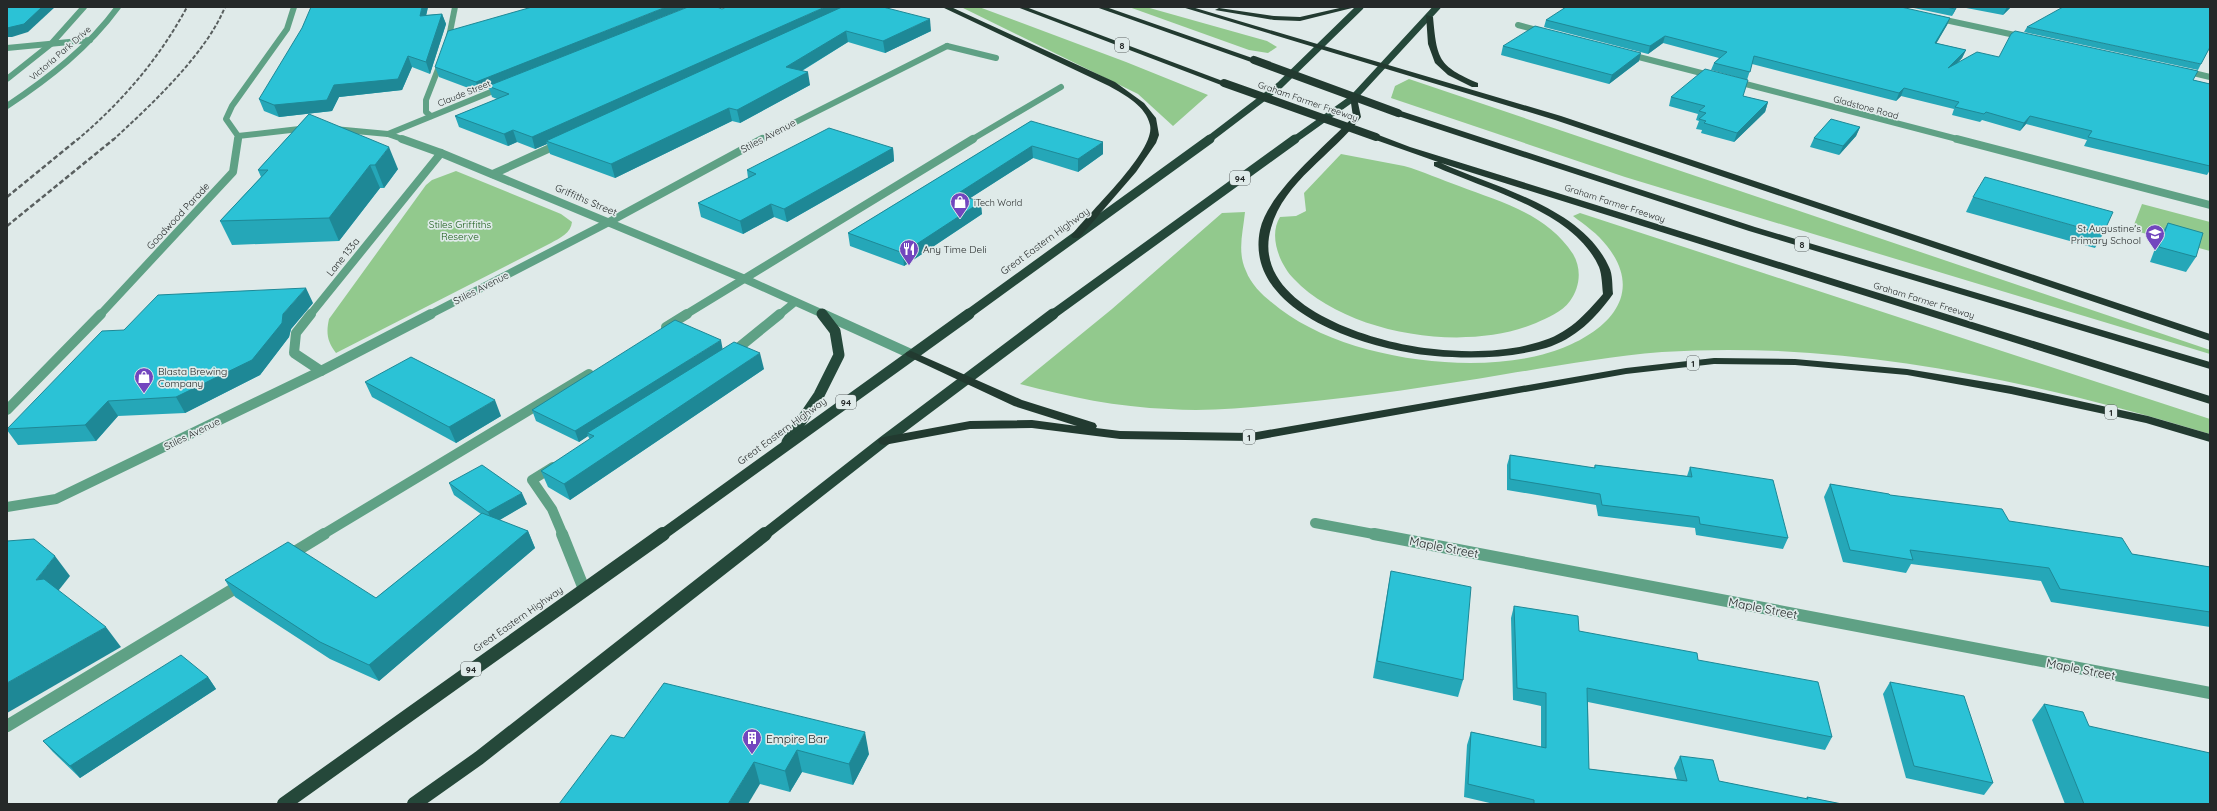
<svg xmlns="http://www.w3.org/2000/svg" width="2217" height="811" viewBox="0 0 2217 811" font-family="Quicksand,sans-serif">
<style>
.green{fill:#92c98d}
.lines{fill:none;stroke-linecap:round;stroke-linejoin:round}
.service-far3{stroke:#5fa185;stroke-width:6}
.service-far2{stroke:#5fa185;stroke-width:8}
.service-far1{stroke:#5fa185;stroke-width:10}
.service{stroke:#5fa185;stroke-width:12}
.minor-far3{stroke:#5fa185;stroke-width:6}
.minor-far2{stroke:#5fa185;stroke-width:8}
.minor-far1{stroke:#5fa185;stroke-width:10}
.minor{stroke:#5fa185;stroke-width:12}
.tertiary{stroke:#5fa185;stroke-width:6}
.trunk-far3{stroke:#25483a;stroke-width:7}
.trunk-far2{stroke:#25483a;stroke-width:9}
.trunk-far1{stroke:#25483a;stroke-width:11}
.trunk{stroke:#25483a;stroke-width:14}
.motorway{fill:#223a30;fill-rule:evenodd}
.rail-far1{stroke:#595f5f;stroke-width:2;stroke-dasharray:4 2;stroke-linecap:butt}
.rail{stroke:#595f5f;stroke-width:2.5;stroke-dasharray:5 2.5;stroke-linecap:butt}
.motorway-bridge{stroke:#223a30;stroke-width:8}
.wall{fill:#25a7b8}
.shaded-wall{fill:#1e8896}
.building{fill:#2bc2d6;stroke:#1e8896}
.labels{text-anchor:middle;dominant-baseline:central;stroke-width:3.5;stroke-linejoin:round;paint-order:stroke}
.shield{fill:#dfeae9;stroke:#5d6363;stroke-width:1}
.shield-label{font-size:9px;font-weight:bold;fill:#252929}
.far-street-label{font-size:9px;fill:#252929;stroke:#dfeae9}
.far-poi-label{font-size:9px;fill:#252929;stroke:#dfeae9;text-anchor:start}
.street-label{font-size:10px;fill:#252929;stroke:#dfeae9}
.park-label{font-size:10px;fill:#195b17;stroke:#dfeae9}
.poi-label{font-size:10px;fill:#252929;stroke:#dfeae9;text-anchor:start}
.near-street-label{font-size:12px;fill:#252929;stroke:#dfeae9}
.near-poi-label{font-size:12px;fill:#252929;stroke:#dfeae9;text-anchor:start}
</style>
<rect width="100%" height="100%" fill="#dfeae9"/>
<g class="green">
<path d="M961,7H979L1126,62L1208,95L1173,126L1138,94Z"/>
<path d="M1129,7H1146L1267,41L1277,47L1268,53L1249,50Z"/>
<path d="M1409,79L2210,350V354L1625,177L1391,98L1395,86Z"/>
<path d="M1341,154C1362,158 1383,162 1404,166C1423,171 1441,180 1459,186C1501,202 1547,214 1573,254C1582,269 1580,287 1570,301C1562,312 1547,318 1536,323C1466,353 1347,335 1294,279C1280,265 1268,236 1280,217L1296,216L1306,211L1304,193Z"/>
<path d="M456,171L561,214L572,222C571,233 560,238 551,243L336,353C327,341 326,333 329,319L426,185L432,180Z"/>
<path d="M2142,204L2210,222V251L2132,230Z"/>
<path d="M1245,212C1243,232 1237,252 1246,271C1252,287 1267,299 1280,309C1342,356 1452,372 1527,358C1580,349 1656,308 1607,246C1598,234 1585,225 1573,216L1580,213L2210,419V434C2033,381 1848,340 1662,352C1609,356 1558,366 1506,374C1436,386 1366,396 1296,403C1254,407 1211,412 1169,409C1117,407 1069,397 1020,384L1112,309L1222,213Z"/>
</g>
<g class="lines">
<g class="service-far3">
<path d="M448,42L455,7"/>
<path d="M947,46L996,58"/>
<path d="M431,116L426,112V100L442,59"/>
<path d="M971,140L1061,87"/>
</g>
<g class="service-far2">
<path d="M493,174L559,144"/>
<path d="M685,315L973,139"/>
<path d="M779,315L795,302"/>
</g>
<g class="service-far1">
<path d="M666,327L687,314"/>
<path d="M732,353L780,314"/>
<path d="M553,467L532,480L552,509L563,535"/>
<path d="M322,535L589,374"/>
</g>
<g class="service">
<path d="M562,534L584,589"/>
<path d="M288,556L324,534"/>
<path d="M7,726L242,584"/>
</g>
<g class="minor-far3">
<path d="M1936,18L2024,37"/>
<path d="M1518,25L1544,32"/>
<path d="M7,48L90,40"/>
<path d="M1627,54L1713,76"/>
<path d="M2185,71L2210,77"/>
<path d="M1734,81L1961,140"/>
<path d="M334,129L388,134L405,140"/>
<path d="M388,134L503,87"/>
<path d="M238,136L308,128"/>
<path d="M237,140L238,136L226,119L232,106L287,29L294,7"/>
<path d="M760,140L947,46"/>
</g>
<g class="minor-far2">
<path d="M402,139L441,153L745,279L825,315"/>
<path d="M1957,139L2210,205"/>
<path d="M100,315L233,172L238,139"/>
<path d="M310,315L441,153"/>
<path d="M429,315L609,222L762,139"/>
</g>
<g class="minor-far1">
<path d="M311,314L296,333L294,353L321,371"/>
<path d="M823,314L911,354"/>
<path d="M7,410L101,314"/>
<path d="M7,507L56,499L321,371L431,314"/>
<path d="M1315,523L1379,535"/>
</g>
<path class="minor" d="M1374,534L2210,693"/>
<g class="tertiary">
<path d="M7,79L51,44L84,7"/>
<path d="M7,106C49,78 88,48 118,7"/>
</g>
<g class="trunk-far3">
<path d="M1208,140L1280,85L1360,7"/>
<path d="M1294,140L1353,98L1437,7"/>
</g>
<g class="trunk-far2">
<path d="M822,314L823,315"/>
<path d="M967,315L1210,139"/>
<path d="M1052,315L1295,139"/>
</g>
<g class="trunk-far1">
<path d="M787,442L819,395L839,355L835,331L822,314"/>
<path d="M662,535L969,314"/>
<path d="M764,535L884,441L1053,314"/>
</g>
<g class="trunk">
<path d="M284,804L663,534"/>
<path d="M414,804L479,758L765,534"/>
</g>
<g class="motorway">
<path d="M942,7H951L1115,82L1144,103L1156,118L1159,135L1156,143L1136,172L1079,238H1073L1071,236C1087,214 1156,151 1150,125C1146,106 1125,95 1109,86Z"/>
<path d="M1017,7H1026L1228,83L1221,85Z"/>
<path d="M1096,7H1106L1258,60L1251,62Z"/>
<path d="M1182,7H1192L1561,116L2210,334V341L1555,120Z"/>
<path d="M1344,7H1356L1300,21L1274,20L1215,10L1219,8L1274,16L1300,17Z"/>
<path d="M1426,15L1433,17C1437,59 1438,66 1478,83V87H1472L1448,75L1435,63L1428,44Z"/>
<path d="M1350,96L1357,98L1361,117C1333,155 1284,181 1271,228C1248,307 1378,344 1434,349C1468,353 1507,352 1539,342C1568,334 1585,315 1603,294C1602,285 1602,275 1599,267C1574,211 1486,190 1434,166V162H1438L1373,139V135L1376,134L1410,147L2210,396V404L1441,163C1496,188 1582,207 1609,267C1613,275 1612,285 1613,294C1596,318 1575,339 1546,348C1512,358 1471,359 1435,356C1373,351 1243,314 1260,230C1268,192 1326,146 1353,117Z"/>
<path d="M1395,111H1401L1755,227L2210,362V369L1749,231L1395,115Z"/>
<path d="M911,351L1022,400L1095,423L1097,426L1096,428L1120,431L1251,433L1626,368L1714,358L1795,359L1907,369L2011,386L2148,416L2210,434V442L2146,423L2011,394L1907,375L1795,365L1714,364L1626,374L1251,441L1120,439L1032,428L970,429L884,445L880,444L878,441L880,438L884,437L970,421L1032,420L1077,426L1014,406L907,356L905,354L907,352Z"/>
</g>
<g class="rail-far1">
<path d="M77,140C122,102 159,59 187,7"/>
<path d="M113,140C150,106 206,54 225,7"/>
</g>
<g class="rail">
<path d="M7,197L78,139"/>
<path d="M7,226L114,139"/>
</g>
<g class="motorway-bridge">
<path d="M1254,60L1398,113"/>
<path d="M1224,83L1376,137"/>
</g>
</g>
<g class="wall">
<path d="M428,7L426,15L442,14L446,24L430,74L412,67L402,90L339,97L332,111L279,117L264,111L259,99Z"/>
<path d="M1909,7H1957L1952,16Z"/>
<path d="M1961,7H2011L2003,15Z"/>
<path d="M722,9L931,31L885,53L848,42L802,71L810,85L740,123L732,121L615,178L550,154L547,144L535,149L517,142L508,146L459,127L455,116L497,99L492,97L489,88L479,92L439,77L435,67Z"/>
<path d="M1950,18L1947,25L1936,43L1966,50L1962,58L1956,64L1999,57L2193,80L2210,84V170L2207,175L2084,146L2087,140L2026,124L2020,131L1982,120L1980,122L1952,115L1954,109L1901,96L1896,101L1752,64L1747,80L1711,70L1714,63L1719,58L1663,43L1648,54L1544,27L1546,20Z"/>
<path d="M2027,27L2201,64L2198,70L2024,32Z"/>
<path d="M1503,46L1639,61L1609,84L1501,55Z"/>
<path d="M1743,96L1768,102L1765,112L1734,142L1701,133L1702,130L1696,129L1699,121L1696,120L1698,114L1669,106L1671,97Z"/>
<path d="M309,114L398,169L384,188H380L339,241L232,245L220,221L261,177L258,170Z"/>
<path d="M1031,121L1103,154L1078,172L1033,158L970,198L982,214L904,266L850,246L848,233Z"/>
<path d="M1860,127L1856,136L1839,155L1810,147L1814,138Z"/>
<path d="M893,148L894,161L787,222L774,217L743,234L701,217L698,203L748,178L747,170Z"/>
<path d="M1973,197L2103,234L2095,248L1966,212Z"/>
<path d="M2168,223L2196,257L2186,272L2150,262L2159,238Z"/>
<path d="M313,303L291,329L289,337L260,375L185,413L118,416L96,441L18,445L7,430V429Z"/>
<path d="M723,349L764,369L570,500L548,487L541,471L590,440L588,436L579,442L536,421L532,410Z"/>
<path d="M365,382L501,416L456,443L372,397Z"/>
<path d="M1510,455L1594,468L1595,465L1687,476L1690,467L1788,538L1783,549L1696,535L1695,528L1598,516L1596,505L1507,490V465Z"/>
<path d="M449,483L527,504L499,520L528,531L535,548L379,681L330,659L235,597L225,580L376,598L481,514L454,495Z"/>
<path d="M1830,484L1890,495L2009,521L2132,554L2210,567V627L2051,602L2041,581L1911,564L1906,573L1843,562L1824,497Z"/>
<path d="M1391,571L1463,680L1458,697L1373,678L1388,588Z"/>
<path d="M1514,606L1579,631L1698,660L1832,737L1825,750L1588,702L1589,769L1677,779L1674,768L1680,756L1719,781L1806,799L1807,797L1842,804H1494L1464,797L1467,745L1471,732L1541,747V706L1513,700L1511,618Z"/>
<path d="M208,677L216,689L80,778L53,752L43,741Z"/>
<path d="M1890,682L1993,783L1984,795L1906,778L1883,694Z"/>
<path d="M2044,704L2089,726L2210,804H2065L2032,720Z"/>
<path d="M624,738L869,754L853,785L802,772L790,792L760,784Z"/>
</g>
<g class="shaded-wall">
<path d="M42,7H55L28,32L12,37H7V28Z"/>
<path d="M422,7H428L424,26L420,16Z"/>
<path d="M666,7H688L488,86L489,88L479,92L476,82Z"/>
<path d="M825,7H846L546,141L547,144L535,149L532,137Z"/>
<path d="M1956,7H1957L1952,16L1955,9Z"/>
<path d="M2007,7H2011L2003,15Z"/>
<path d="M442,14L446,24L430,74L426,62Z"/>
<path d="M1950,18L1947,25L1932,51L1935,43Z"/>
<path d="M930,19L931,31L885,53L883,41Z"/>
<path d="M846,31L848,42L788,79L786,67Z"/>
<path d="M1665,36L1663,43L1648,54L1650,46Z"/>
<path d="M1966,50L1962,58L1945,76L1948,68Z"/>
<path d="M1641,53L1639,61L1609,84L1612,75Z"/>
<path d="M408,56L412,67L402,90L339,97L332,111L279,117L274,105L334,85Z"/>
<path d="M808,72L810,85L740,123L737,110Z"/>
<path d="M1904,88L1901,96L1896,101L1899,93Z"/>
<path d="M1768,102L1765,112L1734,142L1737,133Z"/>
<path d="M729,108L732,121L615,178L611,164Z"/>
<path d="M2030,116L2026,124L2020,131L2024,123Z"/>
<path d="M1860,127L1856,136L1839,155L1843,146Z"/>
<path d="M513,130L517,142L508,146L504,134Z"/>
<path d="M1103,142V154L1078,172V159Z"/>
<path d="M1032,146L1033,158L958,206L957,194Z"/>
<path d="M389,147L398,169L384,188L375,165Z"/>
<path d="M893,148L894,161L787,222L784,209Z"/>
<path d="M370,165L380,188L339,241L329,218Z"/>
<path d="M981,202L982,214L904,266L903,253Z"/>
<path d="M771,204L774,217L743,234L740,221Z"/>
<path d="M306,288L313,303L291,329L289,337L260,375L185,413L176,397L283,314Z"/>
<path d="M721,340L723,351L587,433L588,436L579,442L575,431Z"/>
<path d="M760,353L764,369L570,500L564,484Z"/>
<path d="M495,400L501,416L456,443L449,427Z"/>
<path d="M108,401L118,416L96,441L85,425Z"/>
<path d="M522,493L527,504L493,524L488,512Z"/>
<path d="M528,531L535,548L379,681L369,665Z"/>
<path d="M55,556L70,576L51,600L36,580Z"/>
<path d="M106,627L121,647L7,713V683Z"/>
<path d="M208,677L216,689L80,778L70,766Z"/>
<path d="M865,732L869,754L853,785L849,764Z"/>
<path d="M797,750L802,772L790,792L785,771Z"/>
<path d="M754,762L760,784L748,804H728Z"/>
</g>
<g class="building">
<path d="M7,7H42L24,24L7,28Z"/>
<path d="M311,7H422L420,16L442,14L426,62L408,56L398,79L334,85L327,100L274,105L259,99L302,28Z"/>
<path d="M532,7H666L476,82L435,67L448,31Z"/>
<path d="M688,7H717L722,9L726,7H825L532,137L513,130L504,134L455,116L509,94L488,86Z"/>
<path d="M842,7H883L930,19L883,41L846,31L786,67L808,72L737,110L729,108L611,164L546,141Z"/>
<path d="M1566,7H1901L1950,18L1935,43L1966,50L1948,68L1977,52L1999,57L2011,34L2015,31L2198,71L2193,80L2210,84V166L2088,137L2092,131L2030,116L2024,123L1986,112L1984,114L1955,107L1959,102L1904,88L1899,93L1754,56L1750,72L1714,63L1727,52L1665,36L1650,46L1546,20Z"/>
<path d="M1946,7H1956L1955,9Z"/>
<path d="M2063,7H2210V47L2201,64L2027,27Z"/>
<path d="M1535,26L1641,53L1612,75L1503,46Z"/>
<path d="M1705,69L1748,80L1743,96L1768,102L1737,133L1704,123L1706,121L1699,119L1706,113L1699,111L1705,106L1671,97Z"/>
<path d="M309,114L389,147L375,165H370L329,218L220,221L268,170H258Z"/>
<path d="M1831,119L1860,127L1843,146L1814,138Z"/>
<path d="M1031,121L1103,142L1078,159L1032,146L957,194L981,202L903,253L848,233Z"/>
<path d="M829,128L893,148L784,209L771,204L740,221L698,203L756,174L747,170Z"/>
<path d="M1985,177L2113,212L2103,234L1973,197Z"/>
<path d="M2168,223L2203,233L2196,257L2159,247Z"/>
<path d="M306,288L283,314L282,323L252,360L176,397L108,401L85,425L7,429L102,331L124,330L158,295Z"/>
<path d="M675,320L721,340L575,431L532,410Z"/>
<path d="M734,342L760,353L564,484L541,471L594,436L587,433Z"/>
<path d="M411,357L495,400L449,427L365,382Z"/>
<path d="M1510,455L1595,468V465L1692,477L1690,467L1773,480L1788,538L1700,524L1699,517L1602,505L1600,494L1510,479Z"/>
<path d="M482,465L522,493L488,512L449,483Z"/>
<path d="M1830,484L1889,494L1890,495L2002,509L2009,521L2122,538L2132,554L2210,567V612L2060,589L2049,568L1910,550L1913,560L1850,550Z"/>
<path d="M482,513L528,531L369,665L320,642L225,580L288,542L376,598Z"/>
<path d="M34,539L55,556L36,580L44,579L106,627L7,683V541Z"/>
<path d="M1391,571L1471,587L1463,680L1377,661Z"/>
<path d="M1514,606L1578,616L1579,631L1697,653L1698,660L1818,682L1832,737L1587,688L1589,769L1687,781L1680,756L1713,760L1719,781L1808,799L1807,797L1842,804H1534V800L1468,784L1471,732L1546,748V693L1517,688Z"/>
<path d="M181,655L208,677L70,766L43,741Z"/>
<path d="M1890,682L1964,696L1993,783L1914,766Z"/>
<path d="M664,683L865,732L849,764L797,750L785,771L754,762L728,804H559L611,735L624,738Z"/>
<path d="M2044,704L2083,712L2089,726L2210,753V804H2084Z"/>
</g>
<defs>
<symbol id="shop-pin" viewBox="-11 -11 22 30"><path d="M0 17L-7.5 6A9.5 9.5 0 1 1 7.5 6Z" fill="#7246be" stroke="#dfeae9"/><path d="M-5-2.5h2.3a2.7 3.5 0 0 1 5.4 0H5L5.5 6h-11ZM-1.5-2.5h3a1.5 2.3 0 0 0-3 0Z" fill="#fff"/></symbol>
<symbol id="school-pin" viewBox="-11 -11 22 30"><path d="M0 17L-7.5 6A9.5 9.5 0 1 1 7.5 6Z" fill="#7246be" stroke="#dfeae9"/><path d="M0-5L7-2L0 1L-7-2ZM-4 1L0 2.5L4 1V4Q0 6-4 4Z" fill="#fff"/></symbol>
<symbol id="restaurant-pin" viewBox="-11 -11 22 30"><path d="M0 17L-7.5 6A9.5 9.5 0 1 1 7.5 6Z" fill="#7246be" stroke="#dfeae9"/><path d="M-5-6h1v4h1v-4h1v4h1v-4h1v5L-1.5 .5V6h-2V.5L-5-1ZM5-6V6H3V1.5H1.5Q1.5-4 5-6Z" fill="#fff"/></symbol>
<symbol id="building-pin" viewBox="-11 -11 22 30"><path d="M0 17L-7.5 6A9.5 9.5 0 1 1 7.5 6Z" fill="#7246be" stroke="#dfeae9"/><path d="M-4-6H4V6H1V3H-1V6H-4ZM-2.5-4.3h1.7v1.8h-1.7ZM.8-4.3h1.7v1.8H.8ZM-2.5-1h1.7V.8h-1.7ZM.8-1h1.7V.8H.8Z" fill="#fff"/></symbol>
</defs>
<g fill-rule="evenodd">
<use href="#shop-pin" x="949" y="191" width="22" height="30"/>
<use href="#school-pin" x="2144" y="223" width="22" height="30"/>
<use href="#restaurant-pin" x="898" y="238" width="22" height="30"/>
<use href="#shop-pin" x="133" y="366" width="22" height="30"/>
<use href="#building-pin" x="741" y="727" width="22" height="30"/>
</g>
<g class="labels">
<g class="shield">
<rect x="1115" y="38" width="14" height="14" rx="3"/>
<rect x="1230" y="171" width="20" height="14" rx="3"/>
<rect x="1795" y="237" width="14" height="14" rx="3"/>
<rect x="1687" y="356" width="12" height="14" rx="3"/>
<rect x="836" y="395" width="20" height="14" rx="3"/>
<rect x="2105" y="405" width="12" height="14" rx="3"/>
<rect x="1243" y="430" width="12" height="14" rx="3"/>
<rect x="461" y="662" width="20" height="14" rx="3"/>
</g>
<g class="shield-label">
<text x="1122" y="45">8</text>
<text x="1240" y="178">94</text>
<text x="1802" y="244">8</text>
<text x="1693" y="363">1</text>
<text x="846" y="402">94</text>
<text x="2111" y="412">1</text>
<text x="1249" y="437">1</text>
<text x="471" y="669">94</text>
</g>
<g class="far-street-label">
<text transform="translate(60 53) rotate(-41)">Victoria Park Drive</text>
<text transform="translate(464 93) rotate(-22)">Claude Street</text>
<text transform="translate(1308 101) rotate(19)">Graham Farmer Freeway</text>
<text transform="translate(1866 107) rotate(15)">Gladstone Road</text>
<text transform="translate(1615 203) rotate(18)">Graham Farmer Freeway</text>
<text transform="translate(1924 300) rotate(17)">Graham Farmer Freeway</text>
</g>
<g class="far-poi-label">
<text x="974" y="202">iTech World</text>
</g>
<g class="street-label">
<text transform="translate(768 136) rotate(-28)">Stiles Avenue</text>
<text transform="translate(586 200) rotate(23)">Griffiths Street</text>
<text transform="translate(178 216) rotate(-47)">Goodwood Parade</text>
<text transform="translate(1045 241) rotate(-36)">Great Eastern Highway</text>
<text transform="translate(343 257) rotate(-51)">Lane 133a</text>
<text transform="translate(481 288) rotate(-27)">Stiles Avenue</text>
<text transform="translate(782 431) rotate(-36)">Great Eastern Highway</text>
<text transform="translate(192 434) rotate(-26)">Stiles Avenue</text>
<text transform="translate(518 619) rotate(-35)">Great Eastern Highway</text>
</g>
<g class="park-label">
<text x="460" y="224">Stiles Griffiths<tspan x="460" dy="12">Reserve</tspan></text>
</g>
<g class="poi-label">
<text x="2141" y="228" text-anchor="end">St Augustine's<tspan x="2141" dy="12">Primary School</tspan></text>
<text x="923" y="249">Any Time Deli</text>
<text x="158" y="371">Blasta Brewing<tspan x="158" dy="12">Company</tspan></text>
</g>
<g class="near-street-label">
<text transform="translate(1444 547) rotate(11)">Maple Street</text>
<text transform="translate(1763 608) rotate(11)">Maple Street</text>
<text transform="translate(2081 669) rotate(11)">Maple Street</text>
</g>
<g class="near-poi-label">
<text x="766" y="738">Empire Bar</text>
</g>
</g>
<rect width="2217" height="811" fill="none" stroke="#252929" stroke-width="16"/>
</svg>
